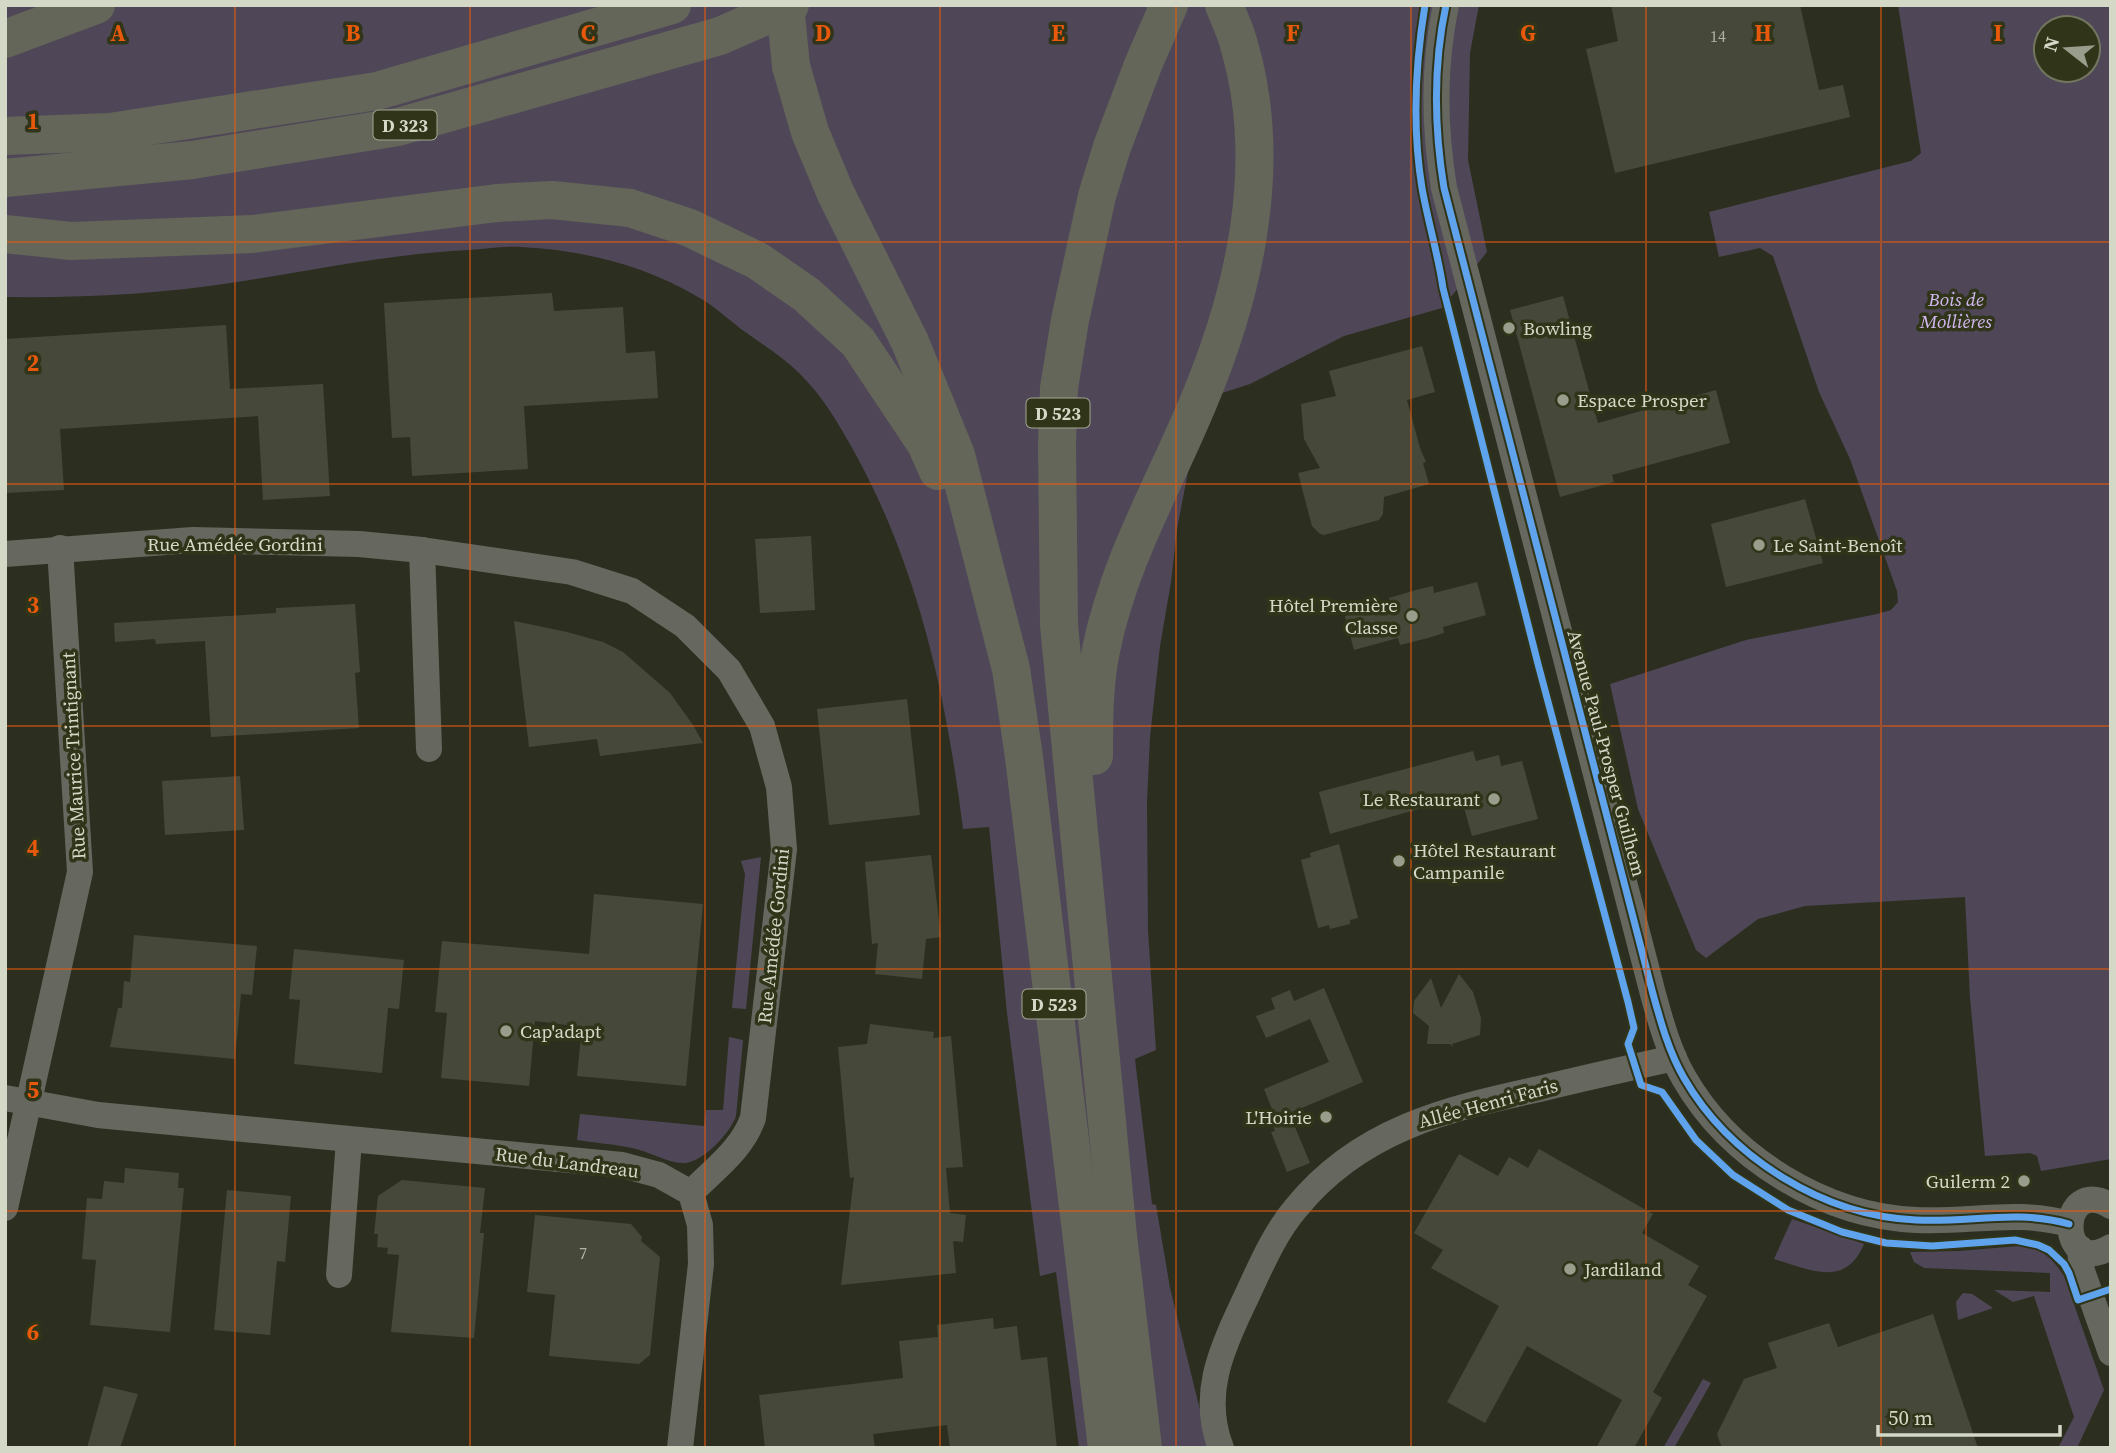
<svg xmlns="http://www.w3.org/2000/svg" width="2116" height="1453" viewBox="0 0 2116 1453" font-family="'Source Serif 4',serif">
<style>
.green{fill:#4f4757;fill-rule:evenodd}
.building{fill:#46493a}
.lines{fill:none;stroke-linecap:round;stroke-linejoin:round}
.minor{stroke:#666860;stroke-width:26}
.trunk{stroke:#64665a;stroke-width:38}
.trunk-bridge{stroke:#64665a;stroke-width:38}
.cycleway-casing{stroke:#303519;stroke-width:11}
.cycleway{stroke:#60a3ed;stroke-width:7}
.grid{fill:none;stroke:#e8590c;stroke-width:2;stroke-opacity:0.55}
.poi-dot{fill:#999d8c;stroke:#303519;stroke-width:2.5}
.labels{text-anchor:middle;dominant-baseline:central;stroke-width:7;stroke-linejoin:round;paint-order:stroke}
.number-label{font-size:16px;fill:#b0b4a4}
.shield{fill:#303519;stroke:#a3a793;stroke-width:2}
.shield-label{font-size:18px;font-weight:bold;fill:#d4d8c7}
.park-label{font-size:19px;font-style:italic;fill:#d1b8f1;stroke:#303519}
.poi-label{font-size:19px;fill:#d4d8c7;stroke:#303519;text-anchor:start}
.street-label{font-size:19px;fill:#d4d8c7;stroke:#303519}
.grid-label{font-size:23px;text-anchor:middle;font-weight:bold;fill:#e8590c;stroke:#303519;stroke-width:7;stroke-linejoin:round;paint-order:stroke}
</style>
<rect width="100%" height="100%" fill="#2c2f1f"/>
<g class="green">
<path d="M5,5H1479L1470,53L1468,160L1487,252L1442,308L1344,336L1250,384L1216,395L1188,472L1177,529L1171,582L1160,646L1150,737L1147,802L1148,931L1156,1050L1135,1059L1152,1204L1156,1205L1170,1288L1200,1410L1232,1448H1079L1056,1272L1040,1276L1007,1013L989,827L963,829C947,700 919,570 856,455C840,426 823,396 799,373C782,356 760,343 741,329C727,318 713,305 698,297C644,265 583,250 521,247C503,246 485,249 468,250C390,254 314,270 237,282C161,294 83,298 5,297Z"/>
<path d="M1898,5H2111V1159L2041,1171L2037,1156L2030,1153L1985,1156L1970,998L1965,897L1805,906L1758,919L1706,958L1696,950L1638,809L1610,684L1746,640L1877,614L1891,610L1898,602L1897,591L1850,459L1819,392L1773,256L1760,248L1719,257L1709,212L1911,161L1921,153ZM2046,28H2088V70H2046Z"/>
<path d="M761,857L746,1009L732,1008L745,874L741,861Z"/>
<path d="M729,1037L743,1040L736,1116C731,1132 703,1162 685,1163C668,1164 649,1151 632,1148C614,1144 595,1143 577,1140L580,1114L704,1126L706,1110H723Z"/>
<path d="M1792,1219L1864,1244C1845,1289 1809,1269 1774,1259Z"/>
<path d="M2019,1246C2041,1247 2052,1258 2064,1276L2104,1390L2077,1448H2058L2074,1417L2034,1296L2013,1302L1994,1290L2050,1292V1273L1924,1268L1914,1262L1910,1252L1959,1251Z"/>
<path d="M1963,1293L1972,1294L1993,1308L1958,1320L1956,1302Z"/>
<path d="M1703,1379L1711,1383L1674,1448H1663Z"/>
</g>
<g class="building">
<path d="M1611,5H1800L1819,90L1843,85L1850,117L1615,173L1586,49L1618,41Z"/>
<path d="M552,293L554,311L623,307L626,353L655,351L658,398L524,406L528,469L412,476L410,437L392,438L384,303Z"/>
<path d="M1563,296L1598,423L1716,390L1730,443L1612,475L1614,482L1560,497L1510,310Z"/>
<path d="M226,325L230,389L323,384L330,496L263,500L258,416L60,429L64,490L5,493V339Z"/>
<path d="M1422,346L1435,392L1407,400L1420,448L1426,462L1423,463L1429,484L1384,497L1383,514L1379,520L1324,535L1320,534L1312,526L1298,473L1320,468L1304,439L1301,404L1336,396L1329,371Z"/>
<path d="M1805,499L1823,563L1726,587L1711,524Z"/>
<path d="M811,536L815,610L760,613L755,539Z"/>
<path d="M1477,582L1486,615L1443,627L1444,633L1428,638L1400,645L1398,638L1354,650L1345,616L1390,605L1389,598L1416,590L1433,586L1434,593Z"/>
<path d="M355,604L360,672L355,673L359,728L211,737L205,641L156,644L155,639L115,642L114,623L276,613V608Z"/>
<path d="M514,621L567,632L603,642L623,652L670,693L693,725L703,743L600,756L597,739L529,747Z"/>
<path d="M907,699L920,815L829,825L817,709Z"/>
<path d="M1473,751L1476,761L1499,755L1501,766L1522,761L1538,819L1472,836L1461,797L1330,834L1319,792Z"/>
<path d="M240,776L244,830L165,835L162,781Z"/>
<path d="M1339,844L1358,918L1350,920V924L1330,929L1329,925L1318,928L1301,860L1311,857L1310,853Z"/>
<path d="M931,855L941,937L926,939L922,979L875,974L878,943L872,944L865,862Z"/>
<path d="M594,894L703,904L686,1086L577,1076L582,1027L535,1021L529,1086L441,1078L447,1013L435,1012L442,941L589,954Z"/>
<path d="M134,935L257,946L252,995L241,994L235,1059L110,1047L118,1008H122L124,981L130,982Z"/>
<path d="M294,949L404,960L399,1009L388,1008L382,1073L294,1064L300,1000L289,999Z"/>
<path d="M1459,974L1473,992L1481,1018L1480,1035L1452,1044L1453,1047L1450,1044H1427L1429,1026L1413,1013L1414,1001L1431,978L1441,1008Z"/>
<path d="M1324,988L1363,1082L1276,1119L1290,1115L1310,1163L1287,1172L1271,1132L1275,1131L1271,1121L1276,1119L1264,1089L1329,1062L1310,1019L1266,1038L1256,1016L1275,1009L1271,998L1290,990L1294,1001Z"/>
<path d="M870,1024L934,1032L933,1038L951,1036L963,1167L946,1168L950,1213L966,1215L963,1242L953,1241L956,1273L841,1285L854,1177L850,1178L838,1047L867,1044Z"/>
<path d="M1539,1149L1653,1214L1642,1233L1699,1266L1688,1285L1707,1296L1653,1392L1662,1398L1634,1448H1596L1622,1400L1527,1346L1485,1423L1447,1402L1499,1306L1431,1268L1443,1250L1414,1233L1459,1154L1498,1176L1509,1157L1528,1168Z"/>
<path d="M125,1168L179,1173L178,1188H184L170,1332L90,1325L96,1260L82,1259L87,1198L102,1199L104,1181L124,1183Z"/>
<path d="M402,1180L485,1188L480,1233H484L474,1338L391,1332L399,1255L387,1254L388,1248L377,1247L378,1234H374L378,1196Z"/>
<path d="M227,1190L291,1196L285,1262L277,1261L270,1335L214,1330Z"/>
<path d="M535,1215L631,1224L642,1237L641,1241L660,1257L650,1355L639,1364L549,1356L555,1295L527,1292Z"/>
<path d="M1933,1314L1978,1448H1722L1717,1434L1744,1379L1777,1368L1768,1343L1829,1323L1838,1347Z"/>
<path d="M993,1318L994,1329L1017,1326L1021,1360L1047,1357L1057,1448H950L947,1425L873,1434L875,1448H765L759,1395L903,1378L899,1341L938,1337L937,1325Z"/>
<path d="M104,1386L138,1394L120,1448H87Z"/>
</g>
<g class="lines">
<g class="minor">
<path d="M1446,5C1433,66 1434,127 1444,188L1653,994C1661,1023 1669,1052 1684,1078C1730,1158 1824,1216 1916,1220C1970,1223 2015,1209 2069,1224"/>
<path d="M422,550L429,749"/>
<path d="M5,554L193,540L359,544L422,550L572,572L632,591L685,626L729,670L762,726L779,787L784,849L753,1118C742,1150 714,1169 691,1193"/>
<path d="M5,1098L98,1115L622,1165L659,1175L691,1193L700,1225L701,1264L680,1448"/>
<path d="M2111,1206C2057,1174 2057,1279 2111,1247"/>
<path d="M5,1208L80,872L60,548"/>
<path d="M2080,1248L2082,1271L2111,1353"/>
<path d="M339,1275L349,1140"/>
<path d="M1221,1448C1201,1397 1220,1352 1242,1306C1258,1273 1272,1236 1296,1208C1359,1130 1446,1109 1539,1089C1584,1078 1629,1068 1674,1058"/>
</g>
<g class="trunk">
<path d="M5,39L96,5"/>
<path d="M791,66L810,132L836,194L910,342L956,455L1011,669L1024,757L1107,1448"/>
<path d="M5,136L110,132L377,91L672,5"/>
<path d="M5,178L192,160L398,127L720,36L790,5"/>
<path d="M5,234L71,241L253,234L497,203L552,200L630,208L690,228L758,261L807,295L858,342L926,444L938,471"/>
<path d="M1094,756C1094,720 1094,685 1101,650C1119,561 1164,485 1198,403C1245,292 1274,163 1239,45C1236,32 1229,18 1224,5"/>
<path d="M1143,1448L1118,1236L1059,625L1057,444L1059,388L1070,320L1097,196L1112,147L1143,65L1169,5"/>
</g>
<path class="trunk-bridge" d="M785,5L791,66"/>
<defs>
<g id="cycleway">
<path d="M1425,5C1415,66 1412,127 1422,188C1428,222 1438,254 1443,288L1538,664L1628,1002L1634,1028L1628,1044L1641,1085L1662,1092L1696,1140L1733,1175L1788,1210L1842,1232L1886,1243L1932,1246L2015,1240L2038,1245L2049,1250L2064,1264L2069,1273L2078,1300L2111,1289"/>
<path d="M1446,5C1433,66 1434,127 1444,188L1653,994C1661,1023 1669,1052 1684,1078C1730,1158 1824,1216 1916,1220C1970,1223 2015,1209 2069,1224"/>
</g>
</defs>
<use href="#cycleway" class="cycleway-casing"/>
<use href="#cycleway" class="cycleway"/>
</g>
<path class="grid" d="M235,5V1448M470,5V1448M705,5V1448M940,5V1448M1176,5V1448M1411,5V1448M1646,5V1448M1881,5V1448M5,242H2111M5,484H2111M5,726H2111M5,969H2111M5,1211H2111"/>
<g class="poi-dot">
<circle cx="1509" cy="328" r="7"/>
<circle cx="1563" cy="400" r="7"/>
<circle cx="1759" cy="545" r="7"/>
<circle cx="1412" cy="616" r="7"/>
<circle cx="1494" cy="799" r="7"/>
<circle cx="1399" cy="861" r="7"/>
<circle cx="506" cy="1031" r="7"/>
<circle cx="1326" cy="1117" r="7"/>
<circle cx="2024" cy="1181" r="7"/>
<circle cx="1570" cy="1269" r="7"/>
</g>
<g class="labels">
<g class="number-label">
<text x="1718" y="36">14</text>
<text x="583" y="1253">7</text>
</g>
<g class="shield">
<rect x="373.5" y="110.5" width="63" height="29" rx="5"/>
<rect x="1026.5" y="398.5" width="63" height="29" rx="5"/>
<rect x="1022.5" y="989.5" width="63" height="29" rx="5"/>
</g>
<g class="shield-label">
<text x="405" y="125">D 323</text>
<text x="1058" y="413">D 523</text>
<text x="1054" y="1004">D 523</text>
</g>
<g class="park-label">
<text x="1956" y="299">Bois de<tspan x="1956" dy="22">Mollières</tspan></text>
</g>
<g class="poi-label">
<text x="1523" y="328">Bowling</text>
<text x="1577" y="400">Espace Prosper</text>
<text x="1773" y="545">Le Saint-Benoît</text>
<text x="1398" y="605" text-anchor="end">Hôtel Première<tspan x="1398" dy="22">Classe</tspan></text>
<text x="1480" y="799" text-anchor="end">Le Restaurant</text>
<text x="1413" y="850">Hôtel Restaurant<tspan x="1413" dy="22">Campanile</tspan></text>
<text x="520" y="1031">Cap'adapt</text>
<text x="1312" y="1117" text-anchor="end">L'Hoirie</text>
<text x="2010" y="1181" text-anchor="end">Guilerm 2</text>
<text x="1584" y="1269">Jardiland</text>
</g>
<g class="street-label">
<text x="235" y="544">Rue Amédée Gordini</text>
<text transform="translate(1607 753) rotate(75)">Avenue Paul-Prosper Guilhem</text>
<text transform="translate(73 756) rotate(-93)">Rue Maurice Trintignant</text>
<text transform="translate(773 936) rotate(-84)">Rue Amédée Gordini</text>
<text transform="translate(1488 1103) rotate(-15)">Allée Henri Faris</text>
<text transform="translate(567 1162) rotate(7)">Rue du Landreau</text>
</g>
</g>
<g class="grid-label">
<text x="118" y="41">A</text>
<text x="353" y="41">B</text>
<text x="588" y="41">C</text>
<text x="823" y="41">D</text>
<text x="1058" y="41">E</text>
<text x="1293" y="41">F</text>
<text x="1528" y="41">G</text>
<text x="1763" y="41">H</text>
<text x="1998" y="41">I</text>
<text x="33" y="129">1</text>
<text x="33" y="371">2</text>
<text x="33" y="613">3</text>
<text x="33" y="856">4</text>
<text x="33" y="1098">5</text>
<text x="33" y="1340">6</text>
</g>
<rect width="2116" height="1453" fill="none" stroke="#d4d8c7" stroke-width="14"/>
<g transform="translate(2067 49) rotate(287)"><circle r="33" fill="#303519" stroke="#72765f" stroke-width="2"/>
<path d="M0-5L12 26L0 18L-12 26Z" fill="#999d8c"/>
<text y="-10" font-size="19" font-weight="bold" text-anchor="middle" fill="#d4d8c7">N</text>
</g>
<path d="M1878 1425v10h182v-10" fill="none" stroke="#d4d8c7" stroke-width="3.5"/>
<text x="1888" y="1425" font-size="21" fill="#d4d8c7" stroke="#303519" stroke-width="5" paint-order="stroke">50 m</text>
</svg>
